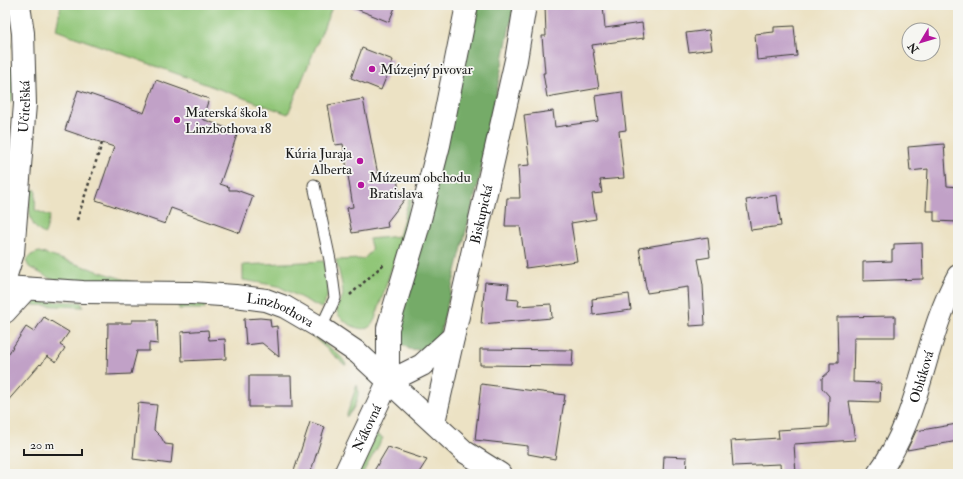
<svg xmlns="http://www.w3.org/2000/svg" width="963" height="479" viewBox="0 0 963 479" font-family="'IM FELL Double Pica',serif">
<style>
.green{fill:#91c678;stroke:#56714a}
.forest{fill:#74ab68;stroke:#486442}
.building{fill:#c1a1c7}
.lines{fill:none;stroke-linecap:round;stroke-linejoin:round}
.service-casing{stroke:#3b3a35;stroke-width:13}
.minor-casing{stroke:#3b3a35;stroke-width:24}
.path{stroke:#3b3a35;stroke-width:2.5;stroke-dasharray:3 3;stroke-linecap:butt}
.service{stroke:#fff;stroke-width:11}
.minor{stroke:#fff;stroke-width:22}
.poi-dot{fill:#b5179e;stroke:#f6f6f2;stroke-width:1.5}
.labels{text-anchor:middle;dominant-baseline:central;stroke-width:3.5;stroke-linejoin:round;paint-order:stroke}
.poi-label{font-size:14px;fill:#1c1c1c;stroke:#f6f6f2;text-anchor:start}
.street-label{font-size:14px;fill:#1c1c1c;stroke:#f6f6f2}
</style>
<rect width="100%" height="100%" fill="#f6f6f2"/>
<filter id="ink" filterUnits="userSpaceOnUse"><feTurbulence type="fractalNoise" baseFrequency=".025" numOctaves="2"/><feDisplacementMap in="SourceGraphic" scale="8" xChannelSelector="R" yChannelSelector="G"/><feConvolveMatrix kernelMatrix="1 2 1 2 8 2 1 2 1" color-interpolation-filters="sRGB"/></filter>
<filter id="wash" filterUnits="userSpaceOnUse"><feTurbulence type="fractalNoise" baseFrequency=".012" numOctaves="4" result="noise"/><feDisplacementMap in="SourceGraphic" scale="16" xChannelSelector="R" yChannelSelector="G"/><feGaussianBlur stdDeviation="0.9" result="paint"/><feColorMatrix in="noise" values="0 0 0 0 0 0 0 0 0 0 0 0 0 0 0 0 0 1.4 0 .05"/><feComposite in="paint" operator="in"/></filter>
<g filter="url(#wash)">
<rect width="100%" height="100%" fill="#ece2c4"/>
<g class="green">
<path d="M61,5H333L288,114L56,30Z"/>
<path d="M5,14H9L11,47H5Z"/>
<path d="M5,67H13V95L12,101L8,103L5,102Z"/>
<path d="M5,116L9,117L5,157Z"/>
<path d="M31,189L36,190L35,210L50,216L45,234C26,227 29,205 31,189Z"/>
<path d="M411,191H414L400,243L375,319C373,323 371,327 367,328C359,332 338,320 337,311C336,304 343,300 343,294C343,284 338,269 336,260L364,259L372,250L369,239L399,236Z"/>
<path d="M39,252L135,283L80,282L51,279L29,267L26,261L31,255Z"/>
<path d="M324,261C327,278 333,294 321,308L278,286L243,280V265Z"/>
<path d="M36,301L81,302L83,307L32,305Z"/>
<path d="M178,302L204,304L205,309H179Z"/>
<path d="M310,334C320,342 342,353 346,365H345Z"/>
<path d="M357,385C361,395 354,411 346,417Z"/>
<path d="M376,434L383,438L362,474H355Z"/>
</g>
<path class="forest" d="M474,5H514L479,180L440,334L432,342L421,350L409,349L399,342V322Z"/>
<g id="blocks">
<g class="building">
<path d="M349,5H396L389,22L349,6Z"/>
<path d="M545,5H603L605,28L642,23L644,38L592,45L599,88L547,97L543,73H545L542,36H546Z"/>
<path d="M794,26L797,56L757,60L755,34L774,32V27Z"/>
<path d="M709,30L712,49L689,52L686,33Z"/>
<path d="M362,48L393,60L381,90L351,78Z"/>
<path d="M156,80L209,99L202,119L238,132L220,184L229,187V190H236L253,196L240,233L171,208L165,224L96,200L114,147L65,130L78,90L144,113Z"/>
<path d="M622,92L626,130L619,131L624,178L600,180L602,193L592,194L596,219L571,223L577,261L526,268L520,226H505L507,198H520L518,166L530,165L524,115L553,111L555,127L598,121L595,96Z"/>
<path d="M363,99L379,180L397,176L399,195L405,199L387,222L388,227L352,233L347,208L353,207L343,144L335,145L328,105Z"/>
<path d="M944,144L947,186L958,187V222L934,221V211H926L928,169L910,171L908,147Z"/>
<path d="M777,195L781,226L751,230L746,200Z"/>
<path d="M708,237L710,257L698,259L703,285L705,325L690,326L688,287L647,293L639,248Z"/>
<path d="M922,243L923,279L863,281V262L892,261V250H894V244Z"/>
<path d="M485,282L509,284L507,299L519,300L518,306L551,304L552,318L481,324Z"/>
<path d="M629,294L631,310L593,315L592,299Z"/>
<path d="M895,316V337H854L853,382L881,383L880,402L849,401L855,440L794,444L796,474H781L780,464L733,466L731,441L779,438L778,430L828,427L829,396L822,388V378L830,371V363H838L837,317Z"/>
<path d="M44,317L69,332L60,345L65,348L56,362L47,356L41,365L40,364L5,404V359L26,327L34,332Z"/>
<path d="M260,318L270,319L271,327L277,326L279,357L262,343L246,345L244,319Z"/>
<path d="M132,320H157L158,344L149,343V351H137L131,374L107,375L108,323H132Z"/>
<path d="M208,330L209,340L225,339L226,359L182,361L181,332Z"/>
<path d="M480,349L573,350L572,366L480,365Z"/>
<path d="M249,376H291L292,407H249Z"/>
<path d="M481,384L565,395L555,459L528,454V446L475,440Z"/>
<path d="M138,403L157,405L154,430L161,437L165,444L173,445L171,464L133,459Z"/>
<path d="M310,422L325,427L310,474H293Z"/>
<path d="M957,424L958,441L907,450L916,431Z"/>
<path d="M388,447L427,460L418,474H372Z"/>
<path d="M664,456L687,457L686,474H663Z"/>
</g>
</g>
</g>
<g filter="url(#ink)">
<use href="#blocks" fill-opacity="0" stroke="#3b3a35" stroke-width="1"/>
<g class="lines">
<defs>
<path id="service" d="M314,185L330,260L335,298L321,328"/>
<g id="minor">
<path id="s1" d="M5,278L13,253L25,104L23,33L19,5"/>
<path id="s2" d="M5,287L83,292L192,293L235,296L266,300L285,307L321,328L358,353L465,452L500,474"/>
<path d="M5,312L26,289"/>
<path d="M388,382L422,365L453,337"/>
<path id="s3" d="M434,422L516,60L525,5"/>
<path id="s4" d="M345,474L388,382V328L417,231L439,145L467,5"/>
<path id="s5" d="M878,474C922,415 923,339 958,276"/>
</g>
</defs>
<use href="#service" class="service-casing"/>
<use href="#minor" class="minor-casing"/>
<g class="path">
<path d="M77,220L102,143"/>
<path d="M350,295L385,263"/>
</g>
<use href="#service" class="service"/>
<use href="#minor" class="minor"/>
</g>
</g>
<g class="poi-dot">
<circle cx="372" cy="69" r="4"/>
<circle cx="177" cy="120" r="4"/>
<circle cx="360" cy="161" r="4"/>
<circle cx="361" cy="185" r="4"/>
</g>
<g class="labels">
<g class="poi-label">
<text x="380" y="69">Múzejný pivovar</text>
<text x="185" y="112">Materská škola<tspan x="185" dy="16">Linzbothova 18</tspan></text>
<text x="352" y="153" text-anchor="end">Kúria Juraja<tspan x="352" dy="16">Alberta</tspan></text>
<text x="369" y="177">Múzeum obchodu<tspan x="369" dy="16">Bratislava</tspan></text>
</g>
<g class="street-label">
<text stroke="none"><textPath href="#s1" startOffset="173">Učiteľská</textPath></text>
<text stroke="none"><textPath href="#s3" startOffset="213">Biskupická</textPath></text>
<text stroke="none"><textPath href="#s2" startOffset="278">Linzbothova</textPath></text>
<text stroke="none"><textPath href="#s5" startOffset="107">Oblúková</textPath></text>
<text stroke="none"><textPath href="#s4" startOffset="51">Nákovná</textPath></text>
</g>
</g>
<rect width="963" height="479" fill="none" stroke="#f6f6f2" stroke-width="20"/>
<g transform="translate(921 42) rotate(232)"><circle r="19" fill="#f6f6f2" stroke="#9f9f9c"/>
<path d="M0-3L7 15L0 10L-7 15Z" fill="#b5179e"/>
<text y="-6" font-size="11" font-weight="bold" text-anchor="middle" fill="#1c1c1c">N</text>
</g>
<path d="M24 449v6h58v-6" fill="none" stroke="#1c1c1c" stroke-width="2"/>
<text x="30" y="449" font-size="12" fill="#1c1c1c" stroke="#f6f6f2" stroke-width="3" paint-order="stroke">20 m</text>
</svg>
